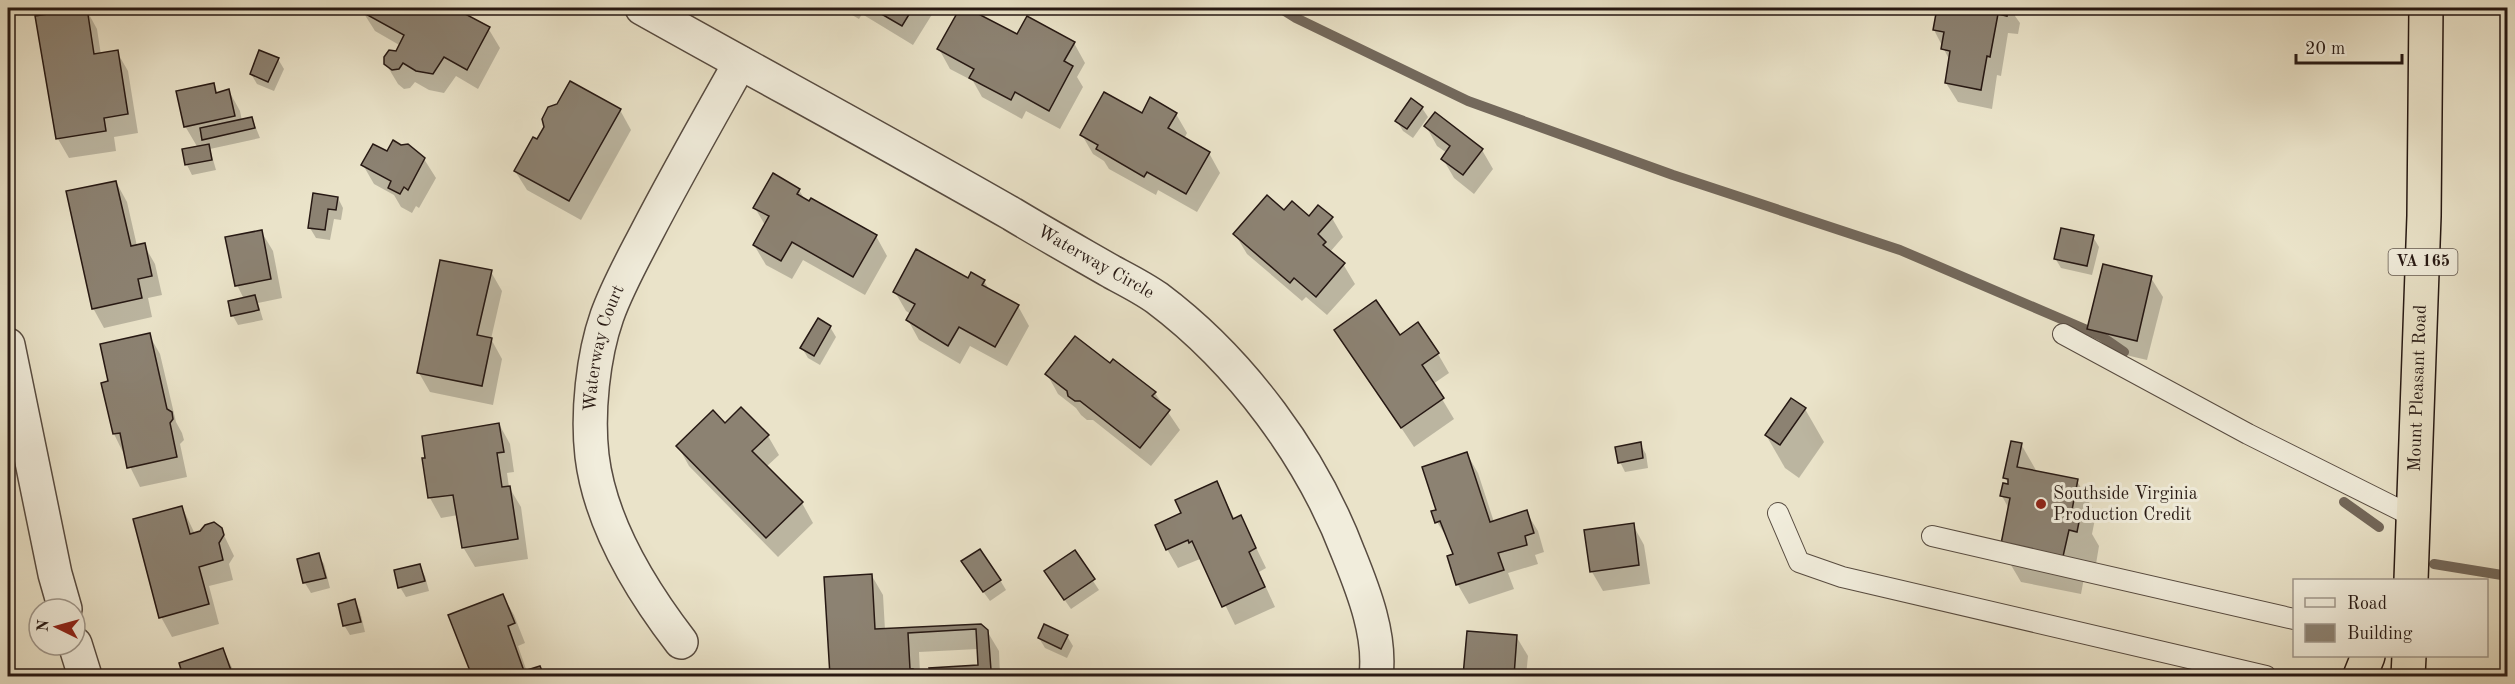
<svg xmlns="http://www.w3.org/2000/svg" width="2515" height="684" viewBox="0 0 2515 684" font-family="'Old Standard TT',serif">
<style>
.shadow{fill:#0003;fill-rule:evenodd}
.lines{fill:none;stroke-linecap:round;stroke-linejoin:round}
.stream{stroke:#73685b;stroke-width:10}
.building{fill:#8c8272;stroke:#261813;stroke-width:1.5;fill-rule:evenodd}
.service-casing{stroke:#574b40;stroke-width:22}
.minor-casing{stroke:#574b40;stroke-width:36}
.trunk-casing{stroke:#261813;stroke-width:36}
.service{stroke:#f1eddc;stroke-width:20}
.minor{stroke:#f1eddc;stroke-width:33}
.trunk{stroke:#eae3c9;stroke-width:33}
.poi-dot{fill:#8f2418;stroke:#f1eddc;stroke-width:2}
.labels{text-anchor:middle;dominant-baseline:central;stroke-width:6;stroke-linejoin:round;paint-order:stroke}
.shield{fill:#f1eddc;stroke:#63584f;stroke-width:1.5}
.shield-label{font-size:16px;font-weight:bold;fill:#261813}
.street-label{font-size:18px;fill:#261813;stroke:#f1eddc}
.poi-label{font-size:18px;fill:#261813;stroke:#f1eddc;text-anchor:start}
</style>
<rect width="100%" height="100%" fill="#eae3c9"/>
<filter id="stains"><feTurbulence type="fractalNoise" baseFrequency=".00333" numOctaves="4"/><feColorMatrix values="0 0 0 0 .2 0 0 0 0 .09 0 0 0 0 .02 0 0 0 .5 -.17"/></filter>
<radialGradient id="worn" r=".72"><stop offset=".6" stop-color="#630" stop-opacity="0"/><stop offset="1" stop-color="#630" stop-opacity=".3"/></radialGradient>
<g class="shadow">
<path d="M366,8H453L488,28L500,48L478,89L456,76L444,93L429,90L415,82L410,88L404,89L398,84L386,64L401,46L375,31L363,12Z"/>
<path d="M840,8H936L913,45L862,14L859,19Z"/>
<path d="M962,8L1018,36L1074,43L1085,63L1077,77L1083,87L1060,129L1026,111L1022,119L982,97L973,81L950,69L939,49Z"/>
<path d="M1938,8H2017L2015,16L2020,23L2018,34L2008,33L2001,76L1997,75L1992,109L1958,102L1946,83L1950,61L1934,30Z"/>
<path d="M86,9L97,29L101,55L117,52L128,71L138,133L114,137L116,151L69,158L58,139Z"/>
<path d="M278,59L284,69L274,91L257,84L251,74Z"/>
<path d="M213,85L218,94L229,91L240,111L242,121L252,118L260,138L210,149L216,170L192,175L187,165L184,150L198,148L185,126Z"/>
<path d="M1422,108L1428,117L1413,138L1403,131L1397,121Z"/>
<path d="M620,110L631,130L581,220L527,190L515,171L538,141Z"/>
<path d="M1176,114L1187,133L1184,139L1209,153L1220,173L1197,212L1158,190L1156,195L1109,169L1104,161L1093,154L1082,135L1142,115Z"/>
<path d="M1426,126L1482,150L1493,169L1474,194L1454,178L1443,159L1447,153L1437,146Z"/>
<path d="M388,153L424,159L436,178L419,208L416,206L412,213L401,207L394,195L374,184L363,165Z"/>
<path d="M116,182L127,202L137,246L144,245L155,264L162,295L148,298L152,317L104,328L93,308Z"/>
<path d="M799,190L805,200L876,236L887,256L865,295L803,260L792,279L766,265L754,245L765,225L755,208Z"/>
<path d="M338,198L343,208L341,220L334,219L330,240L316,238L310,228Z"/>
<path d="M1284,213L1309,218H1332L1343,237L1330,252L1343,264L1355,284L1327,315L1306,297L1302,301L1247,254L1235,234Z"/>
<path d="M261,231L273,251L282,298L258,303L263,320L238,325L233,316L230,302L244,299L237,285Z"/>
<path d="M2093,237L2099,247L2092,275L2061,268L2055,258Z"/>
<path d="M491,272L502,291L491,339L502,359L493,405L430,392L419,373Z"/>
<path d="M2151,278L2163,297L2147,360L2100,349L2089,329Z"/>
<path d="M969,280L984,281L990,291L1018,306L1029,326L1007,366L970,346L960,364L919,340L908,320L911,314L906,311L895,292Z"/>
<path d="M819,321L830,327L836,337L820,365L808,358L802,348Z"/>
<path d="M1336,330L1400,337L1438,354L1449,373L1433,384L1454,419L1414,447Z"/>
<path d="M149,335L160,354L176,422L182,433L184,440L180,444L187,477L140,487L114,434Z"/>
<path d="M1110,365L1155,393L1180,430L1151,466L1093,420H1087L1081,415L1076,408L1058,394L1047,374Z"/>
<path d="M1805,409L1824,442L1799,478L1785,468L1766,435Z"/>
<path d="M499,424L510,444L514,472L507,473L509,487L521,507L528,559L475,567L463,547L458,515L441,518L430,498L424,460Z"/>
<path d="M725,425L768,436L779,455L766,467L802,503L813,523L778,557L689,466L678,446Z"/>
<path d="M1640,444L1646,454L1648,468L1625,472L1620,462Z"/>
<path d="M2021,444L2037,472L2077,481L2096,514L2092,534L2099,546L2096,564L2087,562L2081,594L2021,582L2001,548L2009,509L2002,496L2009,485L2005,478Z"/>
<path d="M1467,454L1478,473L1494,522L1526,512L1538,531L1544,552L1535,555L1538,564L1508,573L1514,589L1469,604L1458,585L1449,557L1455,555L1449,541L1437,522L1438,511Z"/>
<path d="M1217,483L1235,520L1240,517L1251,537L1266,568L1259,572L1275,607L1235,625L1203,560L1200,559L1178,568L1167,549L1183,514Z"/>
<path d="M182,507L195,534L221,529L234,556L229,564L233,580L209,586L219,624L172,637L161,617Z"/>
<path d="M1633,525L1644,545L1650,584L1603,591L1592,572Z"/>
<path d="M1074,552L1099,590L1071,609L1052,582Z"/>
<path d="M318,555L324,564L330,588L311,593L305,583L299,560Z"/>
<path d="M419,566L425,576L429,591L406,597L400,587Z"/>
<path d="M969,572L1000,580L1006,590L990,601Z"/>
<path d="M872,576L883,595L885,630L981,625L987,631L999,651L1000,676H831L826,578ZM978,649L979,667L920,674L919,652Z"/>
<path d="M503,596L514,615L525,643L518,646L527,672L540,668L545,676H473L450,616Z"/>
<path d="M355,601L360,611L365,632L350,635L344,625Z"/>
<path d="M1468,632L1516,636L1528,656L1526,676H1464Z"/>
<path d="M1067,636L1073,646L1067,658L1045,648L1039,638Z"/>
<path d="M223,649L236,676H185L180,664Z"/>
</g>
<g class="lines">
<g class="stream">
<path d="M1280,8L1296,18L1468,101L1673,175L1900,250L2101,336L2124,352"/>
<path d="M2344,502L2379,527"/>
<path d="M2434,564L2508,576"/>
</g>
</g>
<g class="building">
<path d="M87,8L94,54L118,50L128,114L104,118L106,131L56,139L35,16Z"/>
<path d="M364,8H454L490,27L467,70L444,57L433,74L416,71L403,63L399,69L392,70L384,64V57L389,50L396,51L404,35L362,12Z"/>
<path d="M871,8H913L902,26Z"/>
<path d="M960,8H967L1017,34L1027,16L1075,42L1064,61L1073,66L1049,111L1015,92L1011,100L969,78L974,69L937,49Z"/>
<path d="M1937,8H2009L2007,16L1998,14L1990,57L1987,56L1981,90L1945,83L1950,51L1941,49L1944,32L1933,30Z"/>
<path d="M259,50L279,58L268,82L250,74Z"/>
<path d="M570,81L621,109L569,201L514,171L533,137L537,139L544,127L542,119L548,107L557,104Z"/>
<path d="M214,83L216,93L229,89L235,116L184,127L176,91Z"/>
<path d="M1104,92L1142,113L1150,97L1177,113L1168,128L1210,152L1186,194L1147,172L1144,177L1096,149L1098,145L1080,135Z"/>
<path d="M1411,98L1423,107L1407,129L1395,121Z"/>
<path d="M1435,112L1483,149L1463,175L1441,159L1450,146L1424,126Z"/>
<path d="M252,117L255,128L202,140L200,128Z"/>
<path d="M393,140L401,145L408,144L425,158L408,190L404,187L400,194L388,188L391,181L361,165L373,144L387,151Z"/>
<path d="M209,144L212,160L185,165L182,149Z"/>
<path d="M773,173L800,189L797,194L809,201L811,198L877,235L853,277L792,242L781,261L753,245L769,216L753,208Z"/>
<path d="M116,181L131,246L145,243L152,276L138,279L142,298L92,309L66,191Z"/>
<path d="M313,193L338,197L336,210L328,209L325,230L308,228Z"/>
<path d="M1267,195L1284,210L1292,201L1309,216L1318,205L1333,217L1318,234L1326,242L1323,245L1345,263L1316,297L1294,278L1290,283L1233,234Z"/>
<path d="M2061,228L2094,235L2087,266L2054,259Z"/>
<path d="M262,230L271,279L235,286L225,237Z"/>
<path d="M916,249L968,278L971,272L985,280L982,285L1019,305L995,347L959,327L948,346L906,320L915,304L893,292Z"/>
<path d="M440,260L492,270L477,335L492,338L482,386L417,373Z"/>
<path d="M2103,264L2152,276L2137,341L2087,329Z"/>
<path d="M255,295L259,310L231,316L228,301Z"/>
<path d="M1376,300L1400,335L1418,322L1439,353L1422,365L1444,398L1401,428L1334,330Z"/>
<path d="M818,318L831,326L814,356L800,348Z"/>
<path d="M150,333L167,409L172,412L173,419L170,423L177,457L127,468L120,433L113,434L101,383L108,381L100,344Z"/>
<path d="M1075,336L1110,363L1113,359L1156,392L1152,396L1170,410L1140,448L1080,401H1075L1068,396L1067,391L1045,374Z"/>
<path d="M1791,398L1806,408L1780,445L1765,435Z"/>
<path d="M741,407L769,435L752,451L803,502L766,538L676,446L713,410L725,423Z"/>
<path d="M499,423L504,452L497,453L502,487L510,486L518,539L462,548L453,495L428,498L422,458H425L422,436Z"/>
<path d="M2011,441L2022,443L2017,467L2078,479L2072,510L2081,512L2077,532L2069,530L2062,561L2000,549L2010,498L2000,496L2003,483L2008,484V479L2003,478Z"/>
<path d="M1641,442L1643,458L1618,463L1615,447Z"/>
<path d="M1467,452L1490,522L1527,510L1534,533L1525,536L1527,545L1498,553L1504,570L1456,585L1447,556L1453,554L1440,521L1435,523L1431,511L1436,510L1422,467Z"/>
<path d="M1217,481L1233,519L1241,515L1256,548L1249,552L1265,587L1222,607L1192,541L1189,543L1188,540L1166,550L1155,525L1181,513L1175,500Z"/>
<path d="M182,506L190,534L200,531L205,525L214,522L222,528L224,535L219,543L223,560L199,567L209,604L159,618L133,519Z"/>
<path d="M1634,523L1639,565L1590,572L1584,530Z"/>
<path d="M980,549L1001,580L983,592L961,561Z"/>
<path d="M1075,550L1095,579L1064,600L1044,571Z"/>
<path d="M319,553L326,578L303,583L297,559Z"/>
<path d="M420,564L425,581L398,588L394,570Z"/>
<path d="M872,574L875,629L981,624L988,630L991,670L986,676H882V671L877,670V676H830L824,577ZM976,629L978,665L929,668L930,672L913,673V669H910L908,633Z"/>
<path d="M503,594L515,623L508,626L524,671L540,666L544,676H472L448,615Z"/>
<path d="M355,599L361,622L343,626L338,604Z"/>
<path d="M1044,624L1068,635L1061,649L1038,638Z"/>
<path d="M1467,631L1517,635L1514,676H1520H1463Z"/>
<path d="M223,648L233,676H183L179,663Z"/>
</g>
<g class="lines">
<defs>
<g id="service">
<path d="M2063,334L2248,434L2412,516"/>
<path d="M1778,513L1799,562L1842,577L2266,676"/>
<path d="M1932,536L2294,619"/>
</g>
<g id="minor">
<path id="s1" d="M642,8C765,77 890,144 1012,214C1045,234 1079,253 1112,272C1127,280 1143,288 1157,298C1241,361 1312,457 1349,555C1364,592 1381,636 1376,676"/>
<path d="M8,345L55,574L65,609"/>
<path id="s2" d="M681,642C641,590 600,522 592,456C587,413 593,356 607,316C617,288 632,261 646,234C676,176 708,120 740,63"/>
<path d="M75,644L85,676"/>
</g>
<g id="trunk">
<path id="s3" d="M2411,580L2424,216L2426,8"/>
<path d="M2360,676L2368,656"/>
<path d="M2408,676L2409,656"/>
</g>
</defs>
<use href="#service" class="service-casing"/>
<use href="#minor" class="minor-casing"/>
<use href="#trunk" class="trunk-casing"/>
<use href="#service" class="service"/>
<use href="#minor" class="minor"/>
<use href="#trunk" class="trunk"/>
</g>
<circle class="poi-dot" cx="2041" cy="504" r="6"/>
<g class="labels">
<rect class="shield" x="2388.5" y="249" width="69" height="26" rx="4.5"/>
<g class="shield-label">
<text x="2423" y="262">VA 165</text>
</g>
<g class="street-label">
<text stroke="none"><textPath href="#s1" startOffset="520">Waterway Circle</textPath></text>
<text stroke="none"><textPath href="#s2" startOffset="318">Waterway Court</textPath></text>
<text stroke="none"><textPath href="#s3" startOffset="192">Mount Pleasant Road</textPath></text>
</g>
<g class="poi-label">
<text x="2053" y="494">Southside Virginia<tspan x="2053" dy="21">Production Credit</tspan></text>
</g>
</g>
<rect width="2515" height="684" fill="none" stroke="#eae3c9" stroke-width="30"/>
<rect x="9" y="9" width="2497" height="666" fill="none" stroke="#261813" stroke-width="3"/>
<rect x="15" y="15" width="2485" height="654" fill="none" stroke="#261813" stroke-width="1.5"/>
<rect x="2293" y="579" width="195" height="78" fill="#f1eddc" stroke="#a0988c" stroke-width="1.5"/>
<rect x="2305" y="598" width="30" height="9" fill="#f1eddc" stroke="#a0988c" stroke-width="1.5"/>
<text x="2347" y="609" font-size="18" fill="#261813">Road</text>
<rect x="2305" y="624" width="30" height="18" fill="#8c8272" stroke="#a0988c" stroke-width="1.5"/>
<text x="2347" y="639" font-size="18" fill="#261813">Building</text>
<g transform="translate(57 627) rotate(275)"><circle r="28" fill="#f1eddc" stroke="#a0988c" stroke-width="1.5"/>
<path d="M0-4.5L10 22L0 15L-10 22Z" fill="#8f2418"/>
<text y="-9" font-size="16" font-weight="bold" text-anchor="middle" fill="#261813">N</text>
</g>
<path d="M2296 54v9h106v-9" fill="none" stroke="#261813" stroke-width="3"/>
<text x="2305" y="54" font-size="18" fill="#261813" stroke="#f1eddc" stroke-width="4.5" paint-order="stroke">20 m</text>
<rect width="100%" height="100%" filter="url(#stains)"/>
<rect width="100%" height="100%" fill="url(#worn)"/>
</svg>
